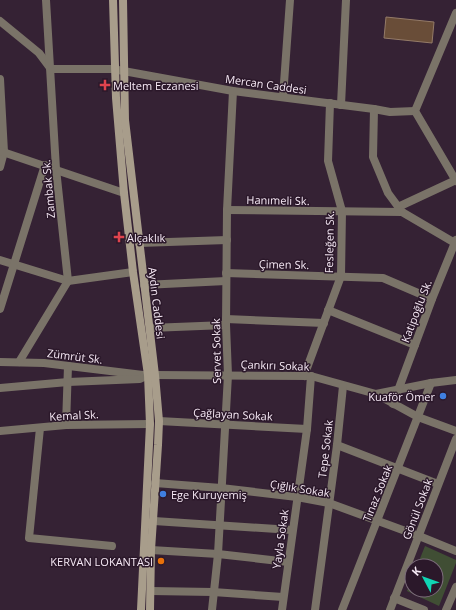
<svg xmlns="http://www.w3.org/2000/svg" width="456" height="610" viewBox="0 0 456 610" font-family="'Open Sans',sans-serif">
<style>
.green{fill:#404e34}
.building{fill:#694d38;stroke:#947b68}
.lines{fill:none;stroke-linecap:round;stroke-linejoin:round}
.minor{stroke:#7a7368;stroke-width:8}
.tertiary{stroke:#7a7368;stroke-width:8}
.secondary{stroke:#a89d8b;stroke-width:8}
.health-dot{fill:#e0444e;stroke:#2b182a;stroke-width:1.5}
.shop-dot{fill:#3f7fe0;stroke:#2b182a;stroke-width:1.5}
.food-dot{fill:#e8710a;stroke:#2b182a;stroke-width:1.5}
.labels{text-anchor:middle;dominant-baseline:central;stroke-width:3;stroke-linejoin:round;paint-order:stroke}
.street-label{font-size:11px;fill:#f6e9f5;stroke:#2b182a}
.poi-label{font-size:11px;fill:#f6e9f5;stroke:#2b182a;text-anchor:start}
</style>
<rect width="100%" height="100%" fill="#352234"/>
<path class="green" d="M425,546L456,560V563L439,606L407,591L412,578V590H436V566H417Z"/>
<path class="building" d="M386,17L434,22L432,43L384,38Z"/>
<g class="lines">
<g class="minor">
<path d="M456,13L415,111L456,181"/>
<path d="M0,21L39,53L51,69H115"/>
<path d="M0,79L4,152L0,167"/>
<path d="M283,97L290,0"/>
<path d="M341,105L346,0"/>
<path d="M374,109L373,157L388,193L402,212L455,243"/>
<path d="M0,151L124,193"/>
<path d="M398,207L456,180"/>
<path d="M227,210L402,212"/>
<path d="M139,243L227,240"/>
<path d="M0,260L68,281L133,272"/>
<path d="M226,273L383,278L432,299"/>
<path d="M144,285L226,281"/>
<path d="M0,309L45,165"/>
<path d="M328,310L415,345"/>
<path d="M226,319L324,323"/>
<path d="M150,328L226,325"/>
<path d="M0,362L44,363L143,375"/>
<path d="M19,362L68,281L56,169L46,0"/>
<path d="M155,375L311,376L376,394L418,417L456,431"/>
<path d="M304,376L341,276L342,211L328,161L330,103"/>
<path d="M0,388L68,382L140,379L148,375"/>
<path d="M376,394L431,383L456,380"/>
<path d="M393,404L432,299L456,240"/>
<path d="M159,421L307,429"/>
<path d="M66,425L68,366"/>
<path d="M40,428L29,538L112,546"/>
<path d="M0,431L66,425L150,424"/>
<path d="M337,445L438,484"/>
<path d="M155,483L221,488L297,497L329,503L419,536L456,551"/>
<path d="M154,521L292,530"/>
<path d="M151,550L218,554L288,562"/>
<path d="M151,591L213,592L283,597"/>
<path d="M394,598L424,610"/>
<path d="M212,610L218,554L228,375L226,325L227,210L233,91"/>
<path d="M282,610L307,429L311,376"/>
<path d="M315,610L337,445L343,386"/>
<path d="M342,610L431,383"/>
<path d="M390,610L456,439"/>
</g>
<g class="tertiary">
<path d="M118,70L233,91L374,109L390,112L415,111"/>
<path d="M446,610L456,587"/>
</g>
<g class="secondary">
<path d="M113,0L116,98L124,193L133,272L148,375L150,424L141,610"/>
<path d="M123,0L125,120L155,375L159,421L158,445L151,550L150,610"/>
</g>
</g>
<g class="health-dot">
<path d="M103 79h4v4h4v4h-4v4h-4v-4h-4v-4h4z"/>
<path d="M117 231h4v4h4v4h-4v4h-4v-4h-4v-4h4z"/>
</g>
<g class="shop-dot">
<circle cx="443" cy="396" r="4"/>
<circle cx="163" cy="494" r="4"/>
</g>
<circle class="food-dot" cx="161" cy="561" r="4"/>
<g class="labels">
<g class="street-label">
<text transform="translate(266 84) rotate(8)">Mercan Caddesi</text>
<text transform="translate(48 189) rotate(-95)">Zambak Sk.</text>
<text transform="translate(278 200) rotate(1)">Hanımeli Sk.</text>
<text transform="translate(329 242) rotate(-89)">Fesleğen Sk.</text>
<text transform="translate(284 264) rotate(1)">Çimen Sk.</text>
<text transform="translate(157 303) rotate(83)">Aydın Caddesi</text>
<text transform="translate(416 311) rotate(-69)">Katipoğlu Sk.</text>
<text transform="translate(216 351) rotate(-91)">Servet Sokak</text>
<text transform="translate(75 356) rotate(7)">Zümrüt Sk.</text>
<text transform="translate(275 365) rotate(2)">Çankırı Sokak</text>
<text transform="translate(233 414) rotate(3)">Çağlayan Sokak</text>
<text transform="translate(74 415) rotate(-3)">Kemal Sk.</text>
<text transform="translate(325 449) rotate(-83)">Tepe Sokak</text>
<text transform="translate(300 488) rotate(9)">Çığlık Sokak</text>
<text transform="translate(377 493) rotate(-68)">Tınaz Sokak</text>
<text transform="translate(417 509) rotate(-69)">Gönül Sokak</text>
<text transform="translate(280 539) rotate(-82)">Yayla Sokak</text>
</g>
<g class="poi-label">
<text x="113" y="85">Meltem Eczanesi</text>
<text x="127" y="237">Alçaklık</text>
<text x="435" y="396" text-anchor="end">Kuaför Ömer</text>
<text x="171" y="494">Ege Kuruyemiş</text>
<text x="153" y="561" text-anchor="end">KERVAN LOKANTASI</text>
</g>
</g>
<g transform="translate(424 578) rotate(311)"><circle r="19" fill="#2b182a" stroke="#7c6c7b"/>
<path d="M0-3L7 15L0 10L-7 15Z" fill="#10d5b4"/>
<text y="-6" font-size="11" font-weight="bold" text-anchor="middle" fill="#f6e9f5">K</text>
</g>
</svg>
